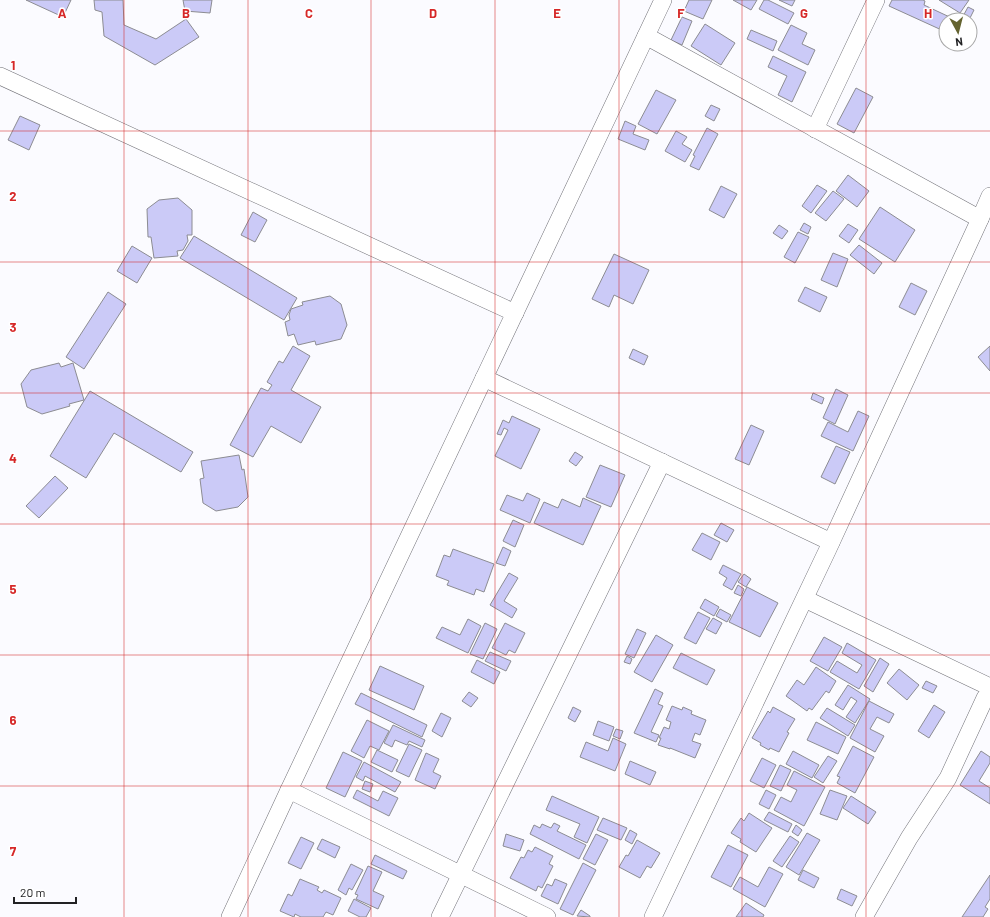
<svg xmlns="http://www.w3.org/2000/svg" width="990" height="917" viewBox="0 0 990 917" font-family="Barlow,sans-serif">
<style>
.building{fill:#cbcaf7;stroke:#8c8c92}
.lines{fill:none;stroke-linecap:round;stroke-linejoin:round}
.minor-casing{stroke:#727278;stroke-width:18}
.minor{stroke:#fff;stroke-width:17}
.grid{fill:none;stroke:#d62828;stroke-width:1;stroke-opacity:0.55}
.grid-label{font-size:13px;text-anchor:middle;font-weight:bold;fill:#d62828;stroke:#fff;stroke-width:3;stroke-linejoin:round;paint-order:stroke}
</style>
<rect width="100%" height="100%" fill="#fbfbff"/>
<g class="building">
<path d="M26,0H71L63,17Z"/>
<path d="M94,0H123L124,25L156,39L186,19L199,37L155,65L104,36L102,12L95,10Z"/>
<path d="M183,0H212L210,13L185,11Z"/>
<path d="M689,0H712L703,19L684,11Z"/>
<path d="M733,0H757L751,10Z"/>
<path d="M764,0H768L794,13L788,24L759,9Z"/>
<path d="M779,0H795L792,6Z"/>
<path d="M892,0H923L925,1L924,5L956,20H946V32L889,6Z"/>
<path d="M939,0H969L960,13Z"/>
<path d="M968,7L974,10L969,20H961Z"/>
<path d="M682,17L692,21L682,45L671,40Z"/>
<path d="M705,24L735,43L721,65L691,46Z"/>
<path d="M791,25L807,33L802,44L815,50L808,65L778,50Z"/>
<path d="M751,30L777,41L773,51L747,39Z"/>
<path d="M773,56L806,72L792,102L778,95L787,76L768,67Z"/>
<path d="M856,88L873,97L854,133L837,124Z"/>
<path d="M656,90L676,100L657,134L638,124Z"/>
<path d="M711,105L720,109L714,121L705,116Z"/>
<path d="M20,116L40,125L29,150L8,140Z"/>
<path d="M625,121L636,126L633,134L649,140L645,150L618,139Z"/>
<path d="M707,128L718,134L699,170L690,166L695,156L693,155Z"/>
<path d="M676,131L687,137L682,144L692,150L685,162L665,151Z"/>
<path d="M848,175L869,191L857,207L836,191Z"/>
<path d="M817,185L827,191L811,213L802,206Z"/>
<path d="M721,186L737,194L724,218L709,210Z"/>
<path d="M833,191L844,199L826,221L815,213Z"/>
<path d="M178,198L192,210V235H187L188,241L183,250L177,251L178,256L154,258L151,237H148L147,209L159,200Z"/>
<path d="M880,207L915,230L895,262L859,239Z"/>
<path d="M253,212L267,220L255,242L241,235Z"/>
<path d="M804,223L811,227L808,234L800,230Z"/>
<path d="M848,224L858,230L849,243L839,236Z"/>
<path d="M779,225L788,231L782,239L773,233Z"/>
<path d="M798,232L809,237L795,263L784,257Z"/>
<path d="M194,236L297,298L284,320L180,258Z"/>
<path d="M859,245L882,263L874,274L850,255Z"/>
<path d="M132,246L152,258L137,283L117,271Z"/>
<path d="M833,253L848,259L837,287L821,280Z"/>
<path d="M614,254L649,270L633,304L614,295L609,307L592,299Z"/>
<path d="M911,283L927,291L915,315L899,307Z"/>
<path d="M805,287L827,297L820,312L798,301Z"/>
<path d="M108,292L126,304L84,369L66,357Z"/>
<path d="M330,296L341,304L347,325L341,339L316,345L315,341L298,345L294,334L288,336L285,322L290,320L289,315L291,309L303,305L302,302Z"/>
<path d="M293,346L310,356L291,390L321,407L301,443L271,426L253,457L230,445L261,388L268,391L272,385L267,382L279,361L283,363Z"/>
<path d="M990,346V371L978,357Z"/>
<path d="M633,349L648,356L644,365L629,358Z"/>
<path d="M59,363L61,367L73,363L84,400L69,404L70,406L42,414L27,407L21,384L31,370Z"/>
<path d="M836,389L848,395L835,424L823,418Z"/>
<path d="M90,391L193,452L181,472L114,433L86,478L50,456Z"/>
<path d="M813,393L824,398L822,404L811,399Z"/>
<path d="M858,411L869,416L853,451L821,436L828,422L848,432Z"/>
<path d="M512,416L540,429L521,469L495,456L508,430L504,428L501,435L497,434L503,420L509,423Z"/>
<path d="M751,425L764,431L749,465L735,459Z"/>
<path d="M836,446L850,452L835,484L821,477Z"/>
<path d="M575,452L583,457L576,466L569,461Z"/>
<path d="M239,455L242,470L244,469L248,497L238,507L216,511L203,503L200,479L204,478L201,461Z"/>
<path d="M600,465L625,475L611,507L586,497Z"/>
<path d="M55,476L68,488L39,518L26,506Z"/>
<path d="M527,493L540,499L530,523L500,510L507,495L523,501Z"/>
<path d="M583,498L601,506L583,545L534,523L544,502L558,508L562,499L580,507Z"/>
<path d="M513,520L524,525L515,547L503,541Z"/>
<path d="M721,523L734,530L727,542L714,535Z"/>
<path d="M702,533L720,542L711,560L692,550Z"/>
<path d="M503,547L511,551L505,566L496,563Z"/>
<path d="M453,549L494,564L484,592L476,589L474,595L447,585L449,581L436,576L444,555L450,557Z"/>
<path d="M723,565L741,574L732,590L723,585L727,578L719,573Z"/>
<path d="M509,573L518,578L504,601L517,609L512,618L490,605Z"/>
<path d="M744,574L751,579L746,587L738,582Z"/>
<path d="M738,585L744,589L741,596L734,593Z"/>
<path d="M747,587L778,603L760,637L729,622Z"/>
<path d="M705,599L719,607L714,616L700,608Z"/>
<path d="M720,609L731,615L727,622L716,616Z"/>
<path d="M698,612L710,618L696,644L684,638Z"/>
<path d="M713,618L722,623L716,634L706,629Z"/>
<path d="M468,619L481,626L468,653L436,638L442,627L460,635Z"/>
<path d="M485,623L497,629L483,659L470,654Z"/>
<path d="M505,623L525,633L515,653L509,650L506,655L492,648Z"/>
<path d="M637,629L646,633L634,658L625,654Z"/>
<path d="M656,635L673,645L652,682L634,672Z"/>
<path d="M824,637L842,647L828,671L810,661Z"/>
<path d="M847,643L876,660L859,689L830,672L837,661L857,673L862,665L842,653Z"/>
<path d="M490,652L511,661L506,671L485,661Z"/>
<path d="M681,653L715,670L707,685L673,668Z"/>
<path d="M627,656L632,659L630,664L624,662Z"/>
<path d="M880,658L889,664L873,692L864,686Z"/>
<path d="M477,660L500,672L494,684L471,672Z"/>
<path d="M380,666L424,686L414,710L369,690Z"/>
<path d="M816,667L836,681L829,693L826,691L812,710L809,708L807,711L786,696L797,680L804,685Z"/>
<path d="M899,669L919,685L907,700L887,683Z"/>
<path d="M926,681L937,686L933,693L922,688Z"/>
<path d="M848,685L870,699L855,723L846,717L857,701L851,697L843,710L835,705Z"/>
<path d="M655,689L663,693L658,704L663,706L651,732L659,735L656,742L634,733Z"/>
<path d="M469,692L478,698L471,707L462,701Z"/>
<path d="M361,693L427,725L422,737L355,704Z"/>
<path d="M869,701L894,714L889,723L877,717L870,729L884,736L875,752L850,738Z"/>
<path d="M934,705L945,712L929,738L918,731Z"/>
<path d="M672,706L682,710L683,707L692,711L691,714L706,720L700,735L695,733L692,741L701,744L695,758L670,748V749L658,745L661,738H659L664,727L669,729L671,722L666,720Z"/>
<path d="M573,707L581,711L575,722L568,718Z"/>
<path d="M773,707L795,719L787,732L789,733L779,752L770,748L769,750L760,745L761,743L752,738L768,711L770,713Z"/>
<path d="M827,708L855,725L848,736L820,718Z"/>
<path d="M441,713L451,718L442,737L432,731Z"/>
<path d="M367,720L389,731L379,750L370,746L364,758L351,751Z"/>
<path d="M598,721L614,727L609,741L593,735Z"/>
<path d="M816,722L846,737L838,754L807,740Z"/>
<path d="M393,725L425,740L422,747L409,741L407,745L395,740L392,747L384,743Z"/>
<path d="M616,729L623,731L620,739L613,736Z"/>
<path d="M613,738L626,744L615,771L580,757L586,742L608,751Z"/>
<path d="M409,744L422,750L409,777L396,771Z"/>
<path d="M853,746L874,757L855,793L837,783L840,777L837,776Z"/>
<path d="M377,750L398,760L392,772L371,762Z"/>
<path d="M793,751L819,765L812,778L786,764Z"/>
<path d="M981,751L990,757V763L979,781L990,788V804L960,785Z"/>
<path d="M343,752L362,761L345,797L326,788Z"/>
<path d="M426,753L439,759L433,772L441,776L435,789L415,780Z"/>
<path d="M828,756L837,761L823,783L814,777Z"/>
<path d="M762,758L776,765L764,788L750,781Z"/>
<path d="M630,761L656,772L650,785L625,774Z"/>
<path d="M364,762L401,782L395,792L365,776L363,781L356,777Z"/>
<path d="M780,765L791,770L781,791L770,786Z"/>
<path d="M794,771L825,787L804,826L774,810L781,797L791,802L797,790L787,785Z"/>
<path d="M365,781L373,784L370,792L362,789Z"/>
<path d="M357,790L378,801L383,791L398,798L389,816L353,798Z"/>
<path d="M766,790L776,795L769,809L759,804Z"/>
<path d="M830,790L847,796L837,820L820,814Z"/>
<path d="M552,796L599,817L587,843L574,837L580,824L546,810Z"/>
<path d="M851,796L876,812L868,824L843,808Z"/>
<path d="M769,812L792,824L788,832L764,820Z"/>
<path d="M749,813L772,828L756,852L740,842L741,839L731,833L741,818L744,821Z"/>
<path d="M603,818L627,828L621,840L597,830Z"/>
<path d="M554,823L560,826L557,831L586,845L579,859L530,834L534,825L540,828L542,824L551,828Z"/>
<path d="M796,825L802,830L798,836L792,832Z"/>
<path d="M630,830L637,834L632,844L625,840Z"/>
<path d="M807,833L820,840L799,875L786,867Z"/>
<path d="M506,834L524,840L520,851L503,846Z"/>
<path d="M596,834L608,840L595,865L583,859Z"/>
<path d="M790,836L799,842L782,867L773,861Z"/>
<path d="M301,837L314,843L301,869L288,863Z"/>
<path d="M322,839L340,847L335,858L317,849Z"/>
<path d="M637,840L660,853L651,868L647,866L640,878L619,867L626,855L628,856Z"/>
<path d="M728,845L748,855L731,887L711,877Z"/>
<path d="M535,847L553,856L549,864L553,866L542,888L538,886L536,891L510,878L521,857L524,858L528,850L532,852Z"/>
<path d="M375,855L407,871L403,879L371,864Z"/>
<path d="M583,863L596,870L573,915L560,909Z"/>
<path d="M351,864L363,870L352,890L349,888L346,895L338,890Z"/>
<path d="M368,866L382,872L373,891L384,896L378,909L356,899L358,895L355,894Z"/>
<path d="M769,867L783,874L765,907L733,889L740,877L758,887Z"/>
<path d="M803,870L819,878L814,888L798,880Z"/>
<path d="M990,875V899L985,907L988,909L983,917H962Z"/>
<path d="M300,879L319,887L317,890L322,893L324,890L341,898L333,915L326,912L323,917H301L295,914L294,917L280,911L288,894L292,896Z"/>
<path d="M555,879L567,884L558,904L541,896L547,884L552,886Z"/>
<path d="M841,889L857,896L852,906L837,899Z"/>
<path d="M354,899L371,908L366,917H360L348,911Z"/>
<path d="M746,903L764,915L763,917H736Z"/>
<path d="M581,910L590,916V917L577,916Z"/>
</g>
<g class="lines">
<defs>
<g id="minor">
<path d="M646,36L980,219"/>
<path d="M0,76L515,313"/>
<path d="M815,129L876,0"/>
<path d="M484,378L831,542"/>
<path d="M805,599L990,687"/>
<path d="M289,790L547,917"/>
<path d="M230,917L289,790L663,0"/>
<path d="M440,917L662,462"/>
<path d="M653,917L828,549L980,219L990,196"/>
<path d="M864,917L909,838L948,778L985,698L990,692"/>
</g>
</defs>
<use href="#minor" class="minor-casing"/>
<use href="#minor" class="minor"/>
</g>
<path class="grid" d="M124,0V917M248,0V917M371,0V917M495,0V917M619,0V917M742,0V917M866,0V917M0,131H990M0,262H990M0,393H990M0,524H990M0,655H990M0,786H990"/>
<g class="grid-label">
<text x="62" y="18">A</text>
<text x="186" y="18">B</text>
<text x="309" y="18">C</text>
<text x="433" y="18">D</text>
<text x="557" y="18">E</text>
<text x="681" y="18">F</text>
<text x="804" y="18">G</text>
<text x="928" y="18">H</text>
<text x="13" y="70">1</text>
<text x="13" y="201">2</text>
<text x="13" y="332">3</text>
<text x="13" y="463">4</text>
<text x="13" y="594">5</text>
<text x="13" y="725">6</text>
<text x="13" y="856">7</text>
</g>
<g transform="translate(958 32) rotate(173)"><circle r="19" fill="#ffffff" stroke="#a7a7a7"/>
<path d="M0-3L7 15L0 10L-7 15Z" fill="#646330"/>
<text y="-6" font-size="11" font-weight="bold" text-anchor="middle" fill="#222224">N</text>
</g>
<path d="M14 897v6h62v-6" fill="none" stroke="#222224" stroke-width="2"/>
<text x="20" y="897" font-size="12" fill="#222224" stroke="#ffffff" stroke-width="3" paint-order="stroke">20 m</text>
</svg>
